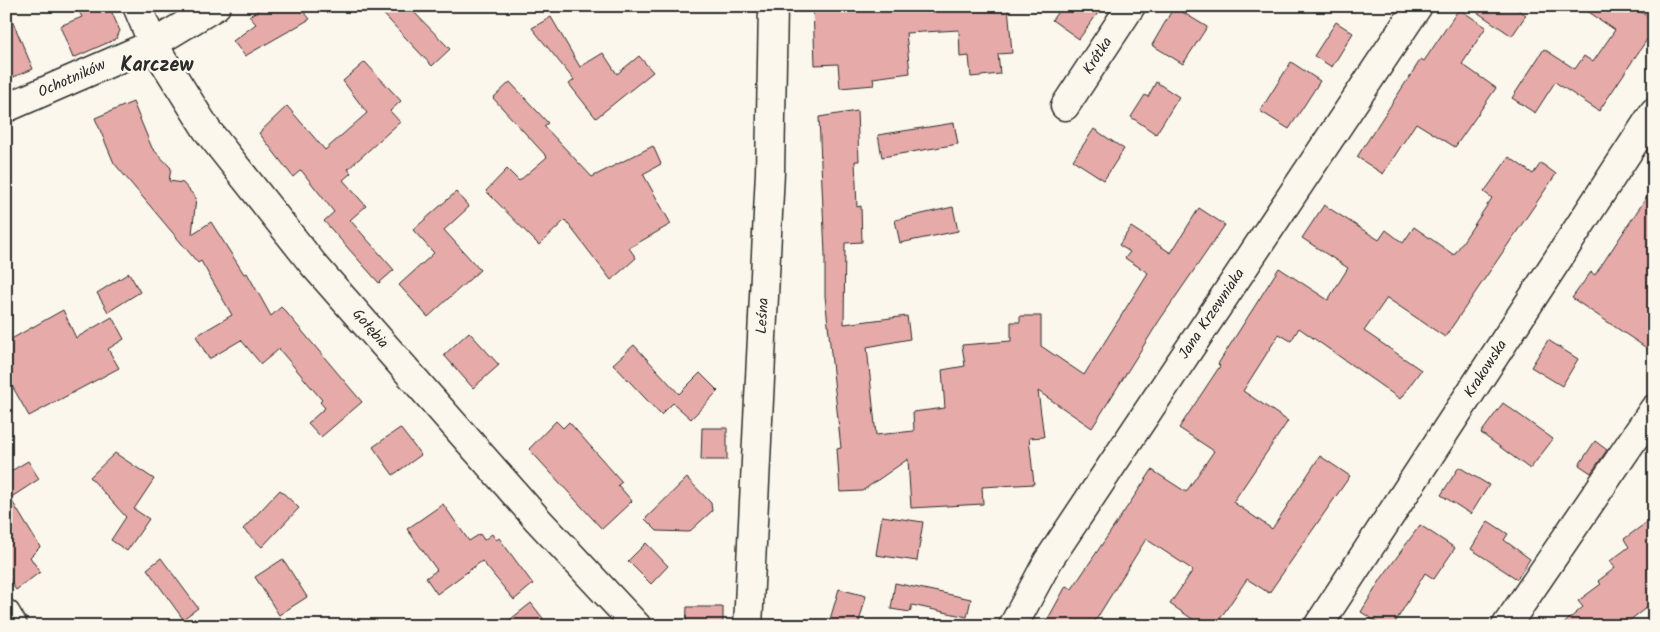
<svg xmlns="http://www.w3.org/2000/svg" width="1660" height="632" viewBox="0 0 1660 632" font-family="Kalam,sans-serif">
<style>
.building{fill:#e6aba9;stroke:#2b2b2b}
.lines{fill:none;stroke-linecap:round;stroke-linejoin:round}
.minor-casing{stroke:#2b2b2b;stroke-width:31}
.minor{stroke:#fbf7ec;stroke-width:28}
.labels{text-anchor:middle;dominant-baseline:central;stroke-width:4.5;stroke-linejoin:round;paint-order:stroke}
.street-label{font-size:15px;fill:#2b2b2b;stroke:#fbf7ec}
.district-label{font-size:20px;font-weight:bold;fill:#2b2b2b;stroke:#fbf7ec}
</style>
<rect width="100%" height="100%" fill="#fbf7ec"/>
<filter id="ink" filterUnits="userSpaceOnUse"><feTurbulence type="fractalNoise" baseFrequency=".02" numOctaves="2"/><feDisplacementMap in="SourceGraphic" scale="10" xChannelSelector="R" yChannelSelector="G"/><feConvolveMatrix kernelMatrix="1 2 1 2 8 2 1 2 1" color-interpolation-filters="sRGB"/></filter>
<g filter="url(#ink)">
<g class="building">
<path d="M6,6L33,69L6,80Z"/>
<path d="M76,6H109L120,31L116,39L73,58L60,26L82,17Z"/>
<path d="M265,6H299L310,19L245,56L233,41L256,24L249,16Z"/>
<path d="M376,6H408L450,49L432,66Z"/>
<path d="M813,6H1008L1012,53L998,54L1000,74L971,77L969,56L960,57L959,30L906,33L910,73L873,78L874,85L840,88L838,64L815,65Z"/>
<path d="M1062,6H1103L1079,39L1052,20Z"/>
<path d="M1468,6H1513L1526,15L1512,36Z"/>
<path d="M1580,6H1632L1654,21V29L1599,111L1555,82L1535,113L1512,98L1544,49L1575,69L1584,56L1593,62L1615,30Z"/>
<path d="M1174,7L1207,27L1183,64L1152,45Z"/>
<path d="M1459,9L1486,27L1462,64L1496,88L1455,147L1416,123L1383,174L1357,157L1421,59L1424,61Z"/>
<path d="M551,17L580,67L603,53L617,74L639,56L653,72L596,118L569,84L574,80L532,28Z"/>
<path d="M1336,22L1353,33L1332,67L1314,56Z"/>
<path d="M365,62L401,101L390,111L400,122L348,169L351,173L343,180L366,206L350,220L394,270L379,283L324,221L334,212L301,170L293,177L259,133L287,106L325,150L367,113L343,81Z"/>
<path d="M1291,62L1320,81L1289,129L1260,111Z"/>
<path d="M510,82L548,123L544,126L592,177L653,146L661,164L643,174L671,224L629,248L636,258L611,280L565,220L539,245L486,191L507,169L519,181L547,157L493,98Z"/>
<path d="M1156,82L1179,97L1156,134L1131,117L1145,95L1148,97Z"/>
<path d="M133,102L152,148L171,168L169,181L183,183L196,198L192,234L211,222L244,274L247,273L271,316L281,307L286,312L362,402L321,437L308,423L325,408L320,402L322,400L279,349L261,364L241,340L209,359L196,336L232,315L201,261L198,263L114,163L95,118Z"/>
<path d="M857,111L859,161H855L857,207L861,206L862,242L845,243L844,324L907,316L910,339L867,347L876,435L914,431L913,412L945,408L942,370L965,366L962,345L1011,341V322H1020V316H1041V346L1084,375L1148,273L1125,258L1130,252L1119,245L1131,227L1171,253L1199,208L1225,225L1159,321L1092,428L1038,391L1044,437L1029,438L1034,484L982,487L983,504L911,508L908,459L862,491L840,492L837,449L841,448L825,296V254L819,117Z"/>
<path d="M954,123L958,144L882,157L878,135Z"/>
<path d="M1094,129L1124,149L1104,180L1073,160Z"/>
<path d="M1509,157L1533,174L1541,163L1556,174L1445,337L1387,298L1364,331L1421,370L1400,399L1299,328L1291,341L1279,334L1243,391L1288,421L1233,502L1272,529L1320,456L1350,476L1269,593L1247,579L1215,626H1203L1170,604L1193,570L1146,539L1092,626H1044L1066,586L1072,589L1152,470L1186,492L1214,451L1179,428L1220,366L1218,364L1279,268L1328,300L1348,268L1302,238L1324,205L1379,240L1386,230L1403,243L1414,227L1454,255L1492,198L1484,192Z"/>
<path d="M1654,186V353L1572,298L1591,272L1595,275Z"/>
<path d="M456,192L469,207L444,230L480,270L428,317L399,285L434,253L413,230Z"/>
<path d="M953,207L958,231L900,243L895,220Z"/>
<path d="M129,273L140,292L108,312L97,293Z"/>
<path d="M63,310L76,338L112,317L124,339L108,349L119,368L29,416L6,375V342Z"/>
<path d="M469,332L499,365L473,388L444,355Z"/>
<path d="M1548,340L1578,359L1562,386L1531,367Z"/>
<path d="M634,345L679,394L700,373L718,391L691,419L673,403L661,415L613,364Z"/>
<path d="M1503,403L1553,439L1530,469L1481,433Z"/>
<path d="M556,421L563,428L569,422L622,482L618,485L632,501L602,529L529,449Z"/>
<path d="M400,428L421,455L393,475L373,447Z"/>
<path d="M702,428H727V460H701Z"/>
<path d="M1595,441L1607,450L1591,473L1579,465Z"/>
<path d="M115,453L154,479L134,509L149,519L127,551L111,540L126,517L90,477Z"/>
<path d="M28,461L39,479L10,498L40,547L30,557L40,572L16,590L6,575V474Z"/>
<path d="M1459,467L1489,485L1471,514L1441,495Z"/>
<path d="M687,478L711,503L712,511L689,532L657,531L645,519Z"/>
<path d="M280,490L299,508L262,547L243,529Z"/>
<path d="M443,504L469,541L480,534L484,540L492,534L496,540L499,538L533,584L514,600L482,561L437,594L426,578L437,570L407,529Z"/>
<path d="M882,516L923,522L917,561L876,555Z"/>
<path d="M1654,517V602L1622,626H1561L1583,607L1578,601L1601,584L1598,581L1615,568L1610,561L1629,547L1624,539Z"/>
<path d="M1488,521L1508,534L1504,540L1530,559L1517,579L1471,549Z"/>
<path d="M1420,525L1455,548L1434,579L1425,573L1393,626H1383L1361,612L1381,579Z"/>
<path d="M646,543L668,566L651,584L628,561Z"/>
<path d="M161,558L198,608L183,619L147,569Z"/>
<path d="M283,559L307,597L279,615L255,577Z"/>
<path d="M895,583L971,599L967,617L912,605L910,612L891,609Z"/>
<path d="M839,589L866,596L858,626H828Z"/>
<path d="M531,603L549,626H502Z"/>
<path d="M687,607H723V626H686Z"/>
</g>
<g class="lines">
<defs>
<g id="minor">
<path d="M137,6L153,44L207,130L313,264L538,520L637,626"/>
<path d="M1065,106L1131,6"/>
<path d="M6,108L153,44L216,6"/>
<path d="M6,614L13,626"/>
<path d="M748,626L770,172L773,6"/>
<path d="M1013,626L1048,561L1418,6"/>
<path d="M1318,626L1654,112"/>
<path d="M1506,626L1654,409"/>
</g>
</defs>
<use href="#minor" class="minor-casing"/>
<use href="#minor" class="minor"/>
</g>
</g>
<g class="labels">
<g class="street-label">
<text transform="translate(1098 56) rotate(-57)">Krótka</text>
<text transform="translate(72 79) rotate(-24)">Ochotników</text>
<text transform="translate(1212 314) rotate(-56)">Jana Krzewniaka</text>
<text transform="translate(763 316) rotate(-87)">Leśna</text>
<text transform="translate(370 329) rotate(49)">Gołębia</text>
<text transform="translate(1486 369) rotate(-57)">Krakowska</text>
</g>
<g class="district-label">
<text x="157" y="66">Karczew</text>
</g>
</g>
<rect width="1660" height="632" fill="none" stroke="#fbf7ec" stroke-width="25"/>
<rect x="12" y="12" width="1635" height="607" fill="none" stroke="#2b2b2b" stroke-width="2" filter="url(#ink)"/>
</svg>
